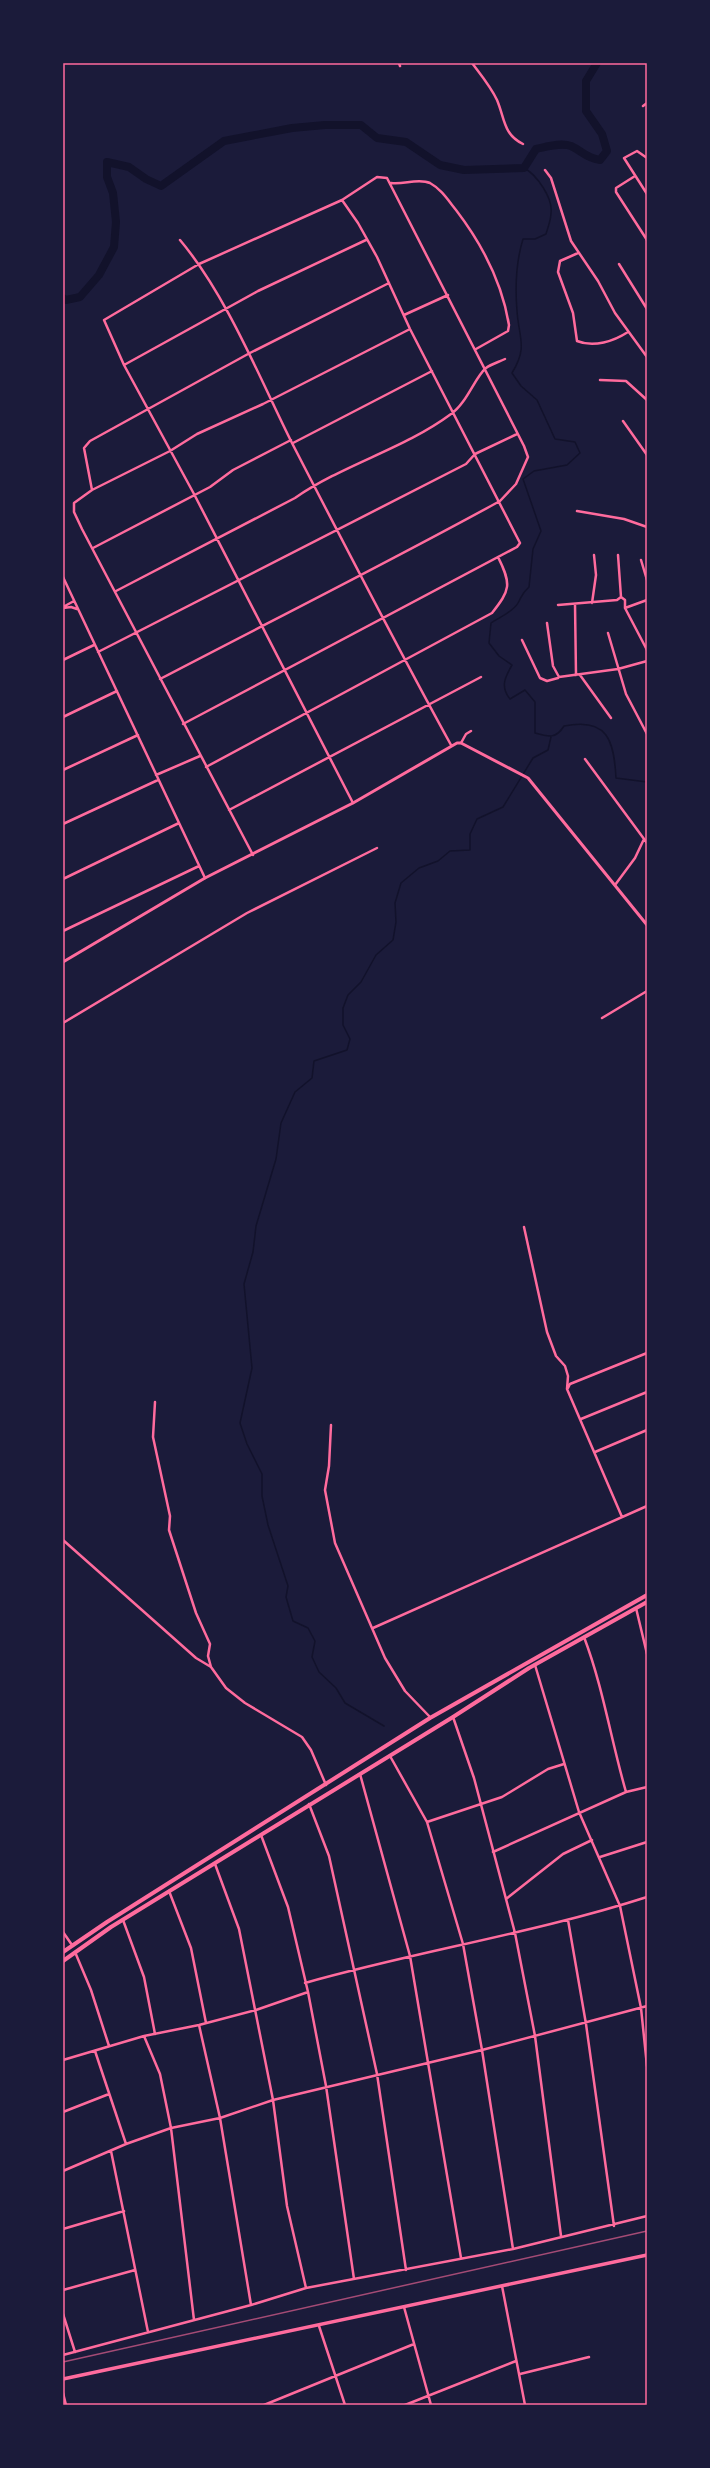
<svg xmlns="http://www.w3.org/2000/svg" width="710" height="2468" viewBox="0 0 710 2468" font-family="'Open Sans',sans-serif">
	<style>
		.lines { fill: none; stroke-linecap: round; stroke-linejoin: round }
		.stream { stroke: #12122b; stroke-width: 1.5 }
		.river { stroke: #12122b; stroke-width: 8 }
		.minor { stroke: #ff6b9d; stroke-width: 2.5 }
		.tertiary { stroke: #ff6b9d; stroke-width: 3 }
		.primary { stroke: #ff6b9d; stroke-width: 3.5 }
		.trunk { stroke: #ff6b9d; stroke-width: 4 }
		.rail { stroke: #a44b75; stroke-width: 1.5 }
		.neatline { fill: none; stroke: #ff6b9d; stroke-width: 1.5 }
	</style>
	<rect width="100%" height="100%" fill="#1b1b3a"/>
	<g class="lines">
		<path class="stream" d="M524 168C537 175 553 198 551 213 551 220 548 227 546 234L535 239H523C516 262 515 287 517 311 519 339 528 347 512 373L521 386 537 400 555 439 575 442 580 453 567 465 534 471 523 479 541 531 533 549 529 587C522 593 522 596 518 603 513 612 500 617 491 623L489 643 499 656 512 665C505 677 500 687 510 699L525 690 535 702V733C549 737 556 739 564 726 608 717 614 741 616 778L647 782
			M384 1726 345 1703 336 1688 319 1672 312 1657 315 1641 308 1628 293 1621 286 1597 288 1586 268 1525 262 1496V1474L247 1444 240 1423 252 1368 244 1284 253 1252 256 1226 276 1159 281 1123 295 1092 312 1078 314 1061 347 1050 350 1039 343 1025V1008L348 995 361 982 376 955 393 940 396 922 395 903 401 883 419 868 438 861 450 851 470 850V834L477 819 503 807 533 758 548 750 551 737"/>
		<path class="river" d="M63 298 66 300 80 297 99 275 114 247 116 222 113 193 107 177V162L129 167 146 179 161 186 224 141 292 128 325 125H361L377 138 406 142 440 165 464 170 524 168 536 149C546 147 561 142 571 146 584 152 584 157 600 160L607 151 602 134 586 111V81L597 63"/>
		<path class="minor" d="M399 63 400 66
			M472 63C481 75 491 87 497 100 505 119 503 134 523 144
			M643 106 647 103
			M647 158 637 151 624 158 647 194
			M545 170 551 178 571 241 598 281 615 313 647 357
			M635 176 616 188V192L647 240
			M391 183C403 185 418 178 430 183 441 189 448 200 456 210 482 244 502 282 509 325L508 331 476 349
			M180 240C227 296 259 377 292 443 344 544 396 645 451 745
			M578 253 560 261 558 272 573 313 577 341C594 348 614 341 628 332
			M619 264 647 309
			M404 315 448 295
			M124 365 258 291 366 240
			M600 380 626 381 647 400
			M623 421 647 455
			M293 443 432 371
			M92 490 84 448 90 441 248 354 389 283
			M577 511 624 519 647 527
			M93 548 210 487 233 470 291 440
			M618 555 621 597
			M641 560 647 580
			M63 577 205 878
			M116 591 295 498C344 464 404 449 451 414 467 403 475 377 486 368 491 364 499 362 505 359
			M592 603 596 575 594 555
			M575 604 576 675
			M558 605 617 600 621 597 625 600V608L647 650
			M63 607 74 601
			M63 608 71 607 77 609
			M625 608 647 600
			M547 623 553 666 559 677 618 669 647 661
			M608 633 626 694 647 734
			M522 640 540 678 547 681 558 678
			M98 652 466 464 475 454 517 434
			M63 660 94 645
			M580 675 611 718
			M160 679C273 620 387 563 500 501L516 484 528 457 524 446 387 178 377 177 342 200 199 264 104 320 124 365 194 494 353 803
			M63 717 117 691
			M183 724 517 547 520 543 410 329 377 257 358 223 342 200
			M461 743 466 734 471 731
			M585 759 647 843
			M206 767 492 613C510 590 512 585 498 557
			M63 770 138 735
			M156 775 200 756
			M229 810 481 677
			M63 824 158 780
			M253 855 82 529 74 512V503L92 490 170 451 197 434 263 404 410 329
			M63 879 179 823
			M615 885 635 858 644 839
			M63 931 199 866
			M602 1018 647 991
			M63 1023 247 913 377 848
			M524 1227 547 1332 556 1356 565 1366 568 1376 567 1389 622 1517
			M568 1388 570 1384 647 1353
			M155 1402 153 1437 170 1516 169 1530 196 1613 210 1644 208 1656 211 1667
			M581 1419 647 1392
			M331 1425 329 1466 325 1490 335 1543 385 1658 405 1691 430 1717
			M595 1452 647 1430
			M63 1540 196 1658 211 1667 226 1688 245 1703 302 1737 311 1750 326 1785
			M636 1608 647 1654
			M373 1628 647 1506
			M584 1637C603 1687 611 1740 626 1792
			M535 1665 579 1812 620 1906 641 2008 647 2066
			M453 1717 474 1778 515 1933 535 2036 561 2236
			M390 1756 427 1822 463 1944 482 2050 513 2249
			M360 1774 410 1956 461 2258
			M309 1804 329 1856 377 2074 406 2270
			M427 1822 502 1797 548 1769 564 1764
			M261 1835 288 1907 308 1992 326 2086 354 2279
			M493 1852 626 1792 647 1787
			M600 1857 647 1842
			M215 1864 239 1929 273 2100 287 2206 306 2288
			M169 1891 191 1948 206 2023
			M506 1899 563 1854 592 1840
			M123 1920 144 1977 155 2034
			M568 1920 586 2024 614 2226
			M63 1932 72 1945
			M75 1952 91 1990 109 2046
			M305 1983C418 1951 535 1933 647 1897
			M199 2025 220 2118 251 2305
			M144 2036 160 2074 171 2128 194 2320
			M95 2051 126 2144
			M63 2060 144 2036 199 2025 256 2010 308 1992
			M63 2112 109 2094
			M111 2151 148 2332
			M63 2171 126 2144 171 2128 220 2118 273 2100 482 2050 647 2006
			M63 2229 124 2211
			M502 2286 525 2405
			M63 2290 135 2270
			M404 2307 431 2405
			M63 2314 75 2352
			M319 2326 345 2405
			M63 2355 251 2305 306 2288 513 2249 647 2216
			M520 2374 589 2357
			M63 2393 66 2405
			M264 2405 414 2344
			M405 2405 516 2361"/>
		<path class="tertiary" d="M63 962 205 878 353 803 457 743H461L528 778 647 925"/>
		<path class="primary" d="M63 2379 647 2255"/>
		<path class="trunk" d="M63 1952 107 1922 430 1718 647 1595
			M63 1961 111 1927 453 1717 529 1668 647 1602"/>
		<path class="rail" d="M63 2362 647 2231"/>
	</g>
	<rect width="710" height="2468" fill="none" stroke="#1b1b3a" stroke-width="128"/>
	<rect x="64" y="64" width="582" height="2340" class="neatline"/>
</svg>
